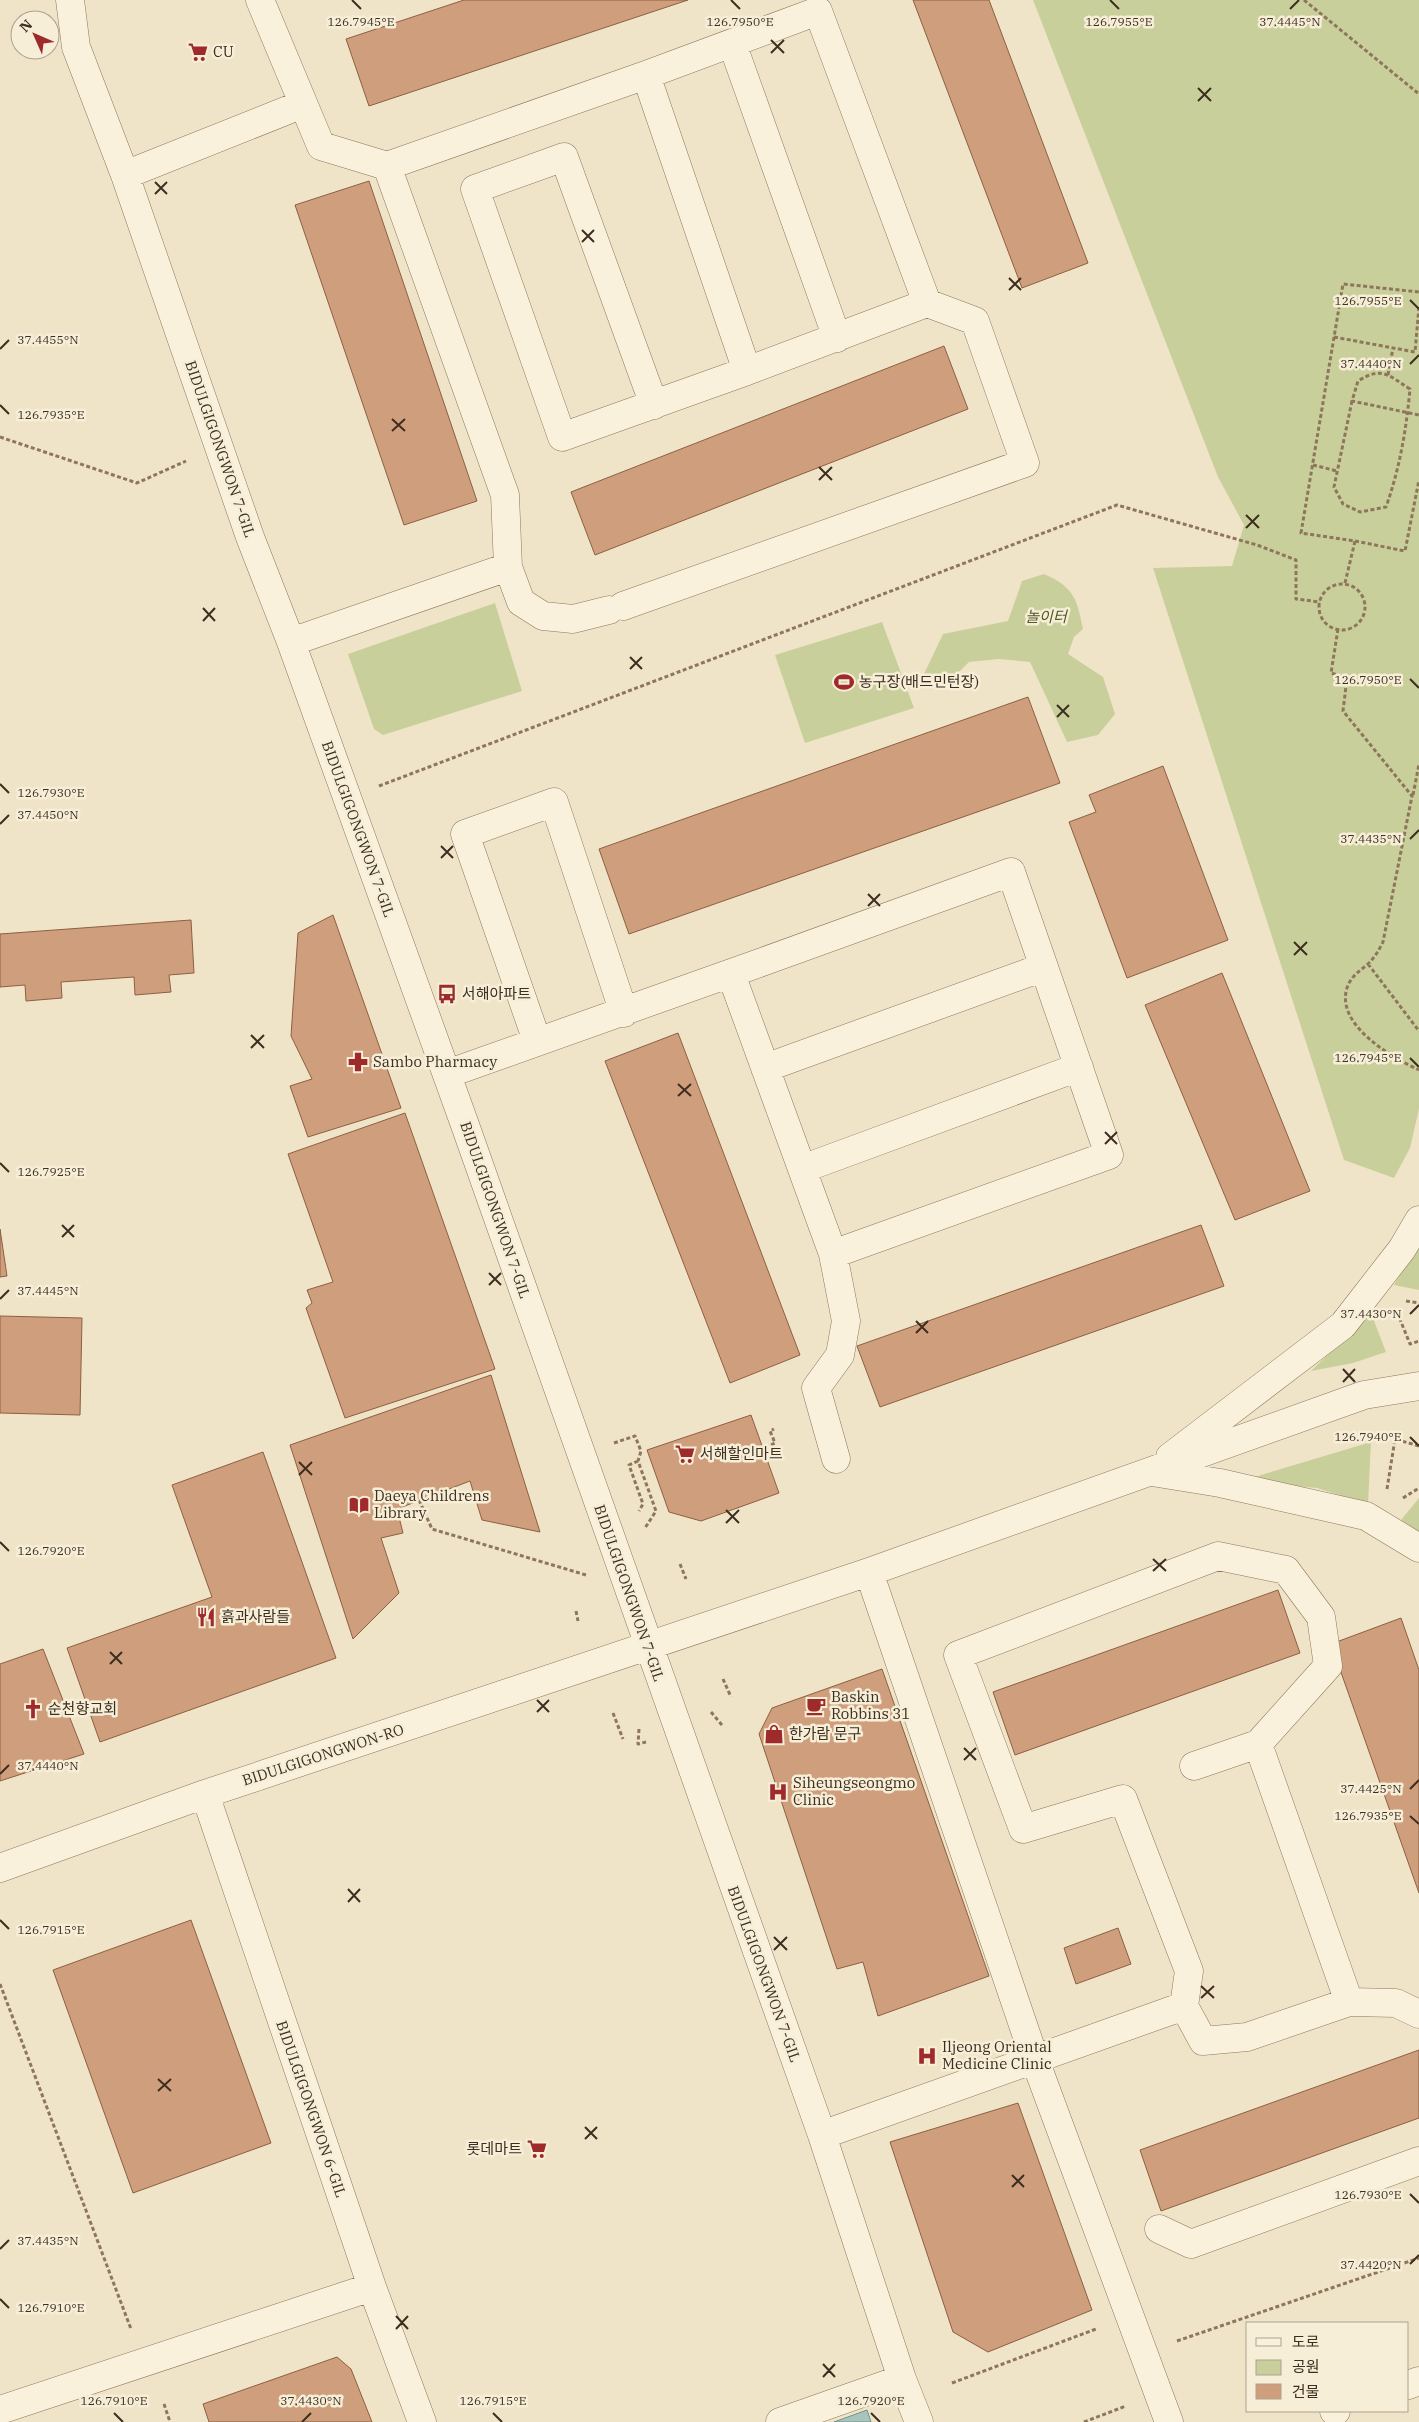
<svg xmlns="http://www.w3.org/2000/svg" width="1419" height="2422" viewBox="0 0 1419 2422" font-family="'IBM Plex Serif','Noto Sans KR',serif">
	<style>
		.green { fill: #c9cf9b }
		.water { fill: #a9c4bc; stroke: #6f938a }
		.building { fill: #cf9f7d; stroke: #8d5f41 }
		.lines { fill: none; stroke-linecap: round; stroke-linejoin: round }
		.minor-casing { stroke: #8d765c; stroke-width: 29 }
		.path { stroke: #8d765c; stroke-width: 3; stroke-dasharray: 4 2.5; stroke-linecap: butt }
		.minor { stroke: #faf1dc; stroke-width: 28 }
		.ticks { fill: none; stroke: #3d2e20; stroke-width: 2 }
		.labels { text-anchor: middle; stroke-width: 5; stroke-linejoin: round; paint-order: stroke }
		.poi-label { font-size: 15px; fill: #3d2e20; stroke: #f7eed8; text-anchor: start }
		.street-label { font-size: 15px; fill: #3d2e20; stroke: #f7eed8 }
		.park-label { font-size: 15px; font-style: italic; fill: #4d5a26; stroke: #f7eed8 }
		.ticks-label { font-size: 12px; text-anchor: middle; fill: #3d2e20; stroke: #f7eed8; stroke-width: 5; stroke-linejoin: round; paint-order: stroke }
	</style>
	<rect width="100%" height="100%" fill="#f0e4c8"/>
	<path class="green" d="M1033 0H1419V1109L1410 1148 1394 1178 1344 1160 1153 568 1232 566 1244 525 1218 477Z
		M1044 574C1074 587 1077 599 1083 629L1074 637 1068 654 1103 677 1115 714 1098 735 1067 742 1030 662 999 659 969 662 942 689 924 674 943 634 1008 621 1022 581Z
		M495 603 522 691 383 735 374 729 348 654Z
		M882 622 914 708 805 743 775 655Z
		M1419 1241V1290L1394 1285Z
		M1371 1313 1386 1352 1353 1363 1311 1371Z
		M1371 1442 1368 1504 1317 1488 1241 1481Z
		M1419 1498V1534L1401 1520Z"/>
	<path class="water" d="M867 2410 871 2422H834Z"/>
	<path class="building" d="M464 0H688L369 106 346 39Z
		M913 0H989L1088 263 1022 288Z
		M369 181 477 501 404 525 295 205Z
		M944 346 968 409 595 555 571 492Z
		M1028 697 1060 783 629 934 599 849Z
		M1163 766 1228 940 1127 978 1069 822 1096 812 1089 795Z
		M333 915 401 1108 308 1137 290 1086 312 1079 291 1036 298 933Z
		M191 920 194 973 169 975 171 992 135 995 134 977 61 982 62 998 26 1001 25 985 0 987V934Z
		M1222 973 1310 1191 1235 1220 1145 1005Z
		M678 1033 800 1355 730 1383 605 1061Z
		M405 1113 495 1369 345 1418 306 1308 312 1303 307 1290 333 1282 288 1154Z
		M1201 1225 1224 1286 880 1407 857 1346Z
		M0 1229 7 1276 0 1277Z
		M0 1316 82 1318 80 1415 0 1413Z
		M491 1375 540 1532 482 1520 470 1481 397 1509 403 1533 381 1538 399 1593 353 1639 290 1445Z
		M751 1415 779 1493 701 1521 669 1512 647 1450Z
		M263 1452 336 1658 100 1742 67 1648 212 1597 172 1485Z
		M1278 1590 1300 1653 1015 1755 993 1692Z
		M1401 1618 1419 1670V1893L1331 1644Z
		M43 1649 84 1754 0 1781V1664Z
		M882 1669 989 1976 878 2016 863 1962 837 1969 759 1734 772 1708Z
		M191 1920 271 2143 133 2193 53 1970Z
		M1118 1928 1131 1964 1076 1984 1064 1948Z
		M1419 2050V2118L1161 2211 1140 2150Z
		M1018 2103 1092 2310 988 2352 953 2332 890 2142Z
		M337 2357 351 2369 372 2422H209L203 2404Z"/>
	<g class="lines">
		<defs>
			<path id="minor" d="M70 0 76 47 125 175 250 537 291 642 465 1125 822 2135 902 2379 919 2422
				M260 0 321 146 387 166 505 495 508 567 291 642
				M732 43 837 338
				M387 166 646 75 818 11 927 303 747 371 646 75
				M125 175 303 104
				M654 405 564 157 475 189 562 437 747 371
				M508 567 521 602 543 616 573 619 609 610
				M623 606 1025 463 975 321 927 303
				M537 1041 465 834 554 802 624 1013
				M765 1068 1044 967
				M447 1074C636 1008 823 940 1011 872L1109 1155 833 1254 731 974
				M802 1169 1079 1067
				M833 1254 846 1321 840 1355 816 1388 836 1459
				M1170 1457 1343 1325 1402 1249 1419 1220
				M1152 1472 1220 1483 1366 1516 1419 1548
				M869 1572 1035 2060 1169 2422
				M1194 1766 1258 1744
				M205 1794 372 2287 422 2422
				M0 1868 205 1794 869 1572 1364 1395 1419 1386
				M1349 2002 1396 2003 1419 2014
				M822 2135 1184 2006 1189 1971 1123 1799 1023 1829 958 1655 1218 1556 1286 1570 1321 1617 1328 1666 1258 1744 1349 2002 1247 2037 1203 2041 1184 2006
				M1159 2229 1191 2244 1419 2161
				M1408 2385 1419 2381
				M0 2410 372 2287
				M1334 2411H1336
				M780 2422 902 2379"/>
		</defs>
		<use href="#minor" class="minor-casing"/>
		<path class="path" d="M1304 0 1419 94
			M1334 337 1415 352 1419 307
			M1388 375 1393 348
			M1352 401 1334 487 1343 504 1360 512 1386 507C1400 467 1406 431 1410 389 1388 375 1382 366 1358 381L1352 401 1419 415
			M0 437 137 483 186 461
			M1313 465 1337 471
			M1355 541 1405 551 1419 480
			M1345 583 1355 541 1301 533 1343 284 1419 292
			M1319 607a23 23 0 1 1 46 0a23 23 0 1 1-46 0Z
			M1338 629 1331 673 1347 678 1343 711 1412 796 1383 942C1379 950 1375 957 1368 964 1361 970 1354 974 1349 983 1330 1022 1391 1057 1419 1070
			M379 786 1117 505 1257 545 1296 560V599L1320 602
			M1413 795 1419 764
			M1368 964 1419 1031
			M1406 1301 1419 1303
			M1397 1312 1410 1344 1419 1341
			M614 1443 635 1436 641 1451 638 1461 656 1511 645 1528
			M771 1445 775 1443 770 1431 774 1429
			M638 1461 629 1465 643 1504 639 1511
			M1387 1489 1395 1439 1419 1446
			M1403 1498 1419 1488
			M419 1500 432 1529 586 1575
			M680 1564 686 1579
			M576 1611 578 1621
			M723 1679 731 1697
			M711 1712 722 1725
			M613 1713 623 1739
			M639 1729 638 1744 646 1742
			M0 1984 131 2329
			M1177 2341 1419 2258
			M952 2383 1096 2329
			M164 2404 170 2422
			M1084 2422 1126 2406"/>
		<use href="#minor" class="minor"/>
	</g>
	<path class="ticks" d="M352 0 361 9M731 0 740 9M1110 0 1119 9M1290 9 1299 0M771 40 784 53M771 53 784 40M1198 88 1211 101M1198 101 1211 88M155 182 167 194M155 194 167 182M582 230 594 242M582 242 594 230M1009 278 1021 290M1009 290 1021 278M1410 300 1419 309M0 349 9 340M1410 364 1419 355M0 405 9 414M392 419 405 431M392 431 405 419M819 467 832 480M819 480 832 467M1246 515 1259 528M1246 528 1259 515M203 608 215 621M203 621 215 608M630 657 642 669M630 669 642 657M1410 679 1419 688M1057 705 1069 717M1057 717 1069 705M0 784 9 793M0 824 9 815M1410 839 1419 830M441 846 453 858M441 858 453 846M868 894 880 906M868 906 880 894M1294 942 1307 955M1294 955 1307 942M251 1035 264 1048M251 1048 264 1035M1410 1058 1419 1067M678 1084 691 1096M678 1096 691 1084M1105 1132 1117 1144M1105 1144 1117 1132M0 1163 9 1172M62 1225 74 1237M62 1237 74 1225M489 1273 501 1285M489 1285 501 1273M0 1299 9 1290M1410 1314 1419 1305M916 1321 928 1333M916 1333 928 1321M1343 1369 1355 1382M1343 1382 1355 1369M1410 1437 1419 1446M299 1462 312 1475M299 1475 312 1462M726 1510 739 1523M726 1523 739 1510M0 1542 9 1551M1153 1559 1166 1571M1153 1571 1166 1559M110 1652 122 1664M110 1664 122 1652M537 1700 549 1712M537 1712 549 1700M964 1748 976 1760M964 1760 976 1748M0 1774 9 1765M1410 1789 1419 1780M1410 1816 1419 1824M348 1889 360 1902M348 1902 360 1889M0 1920 9 1929M774 1937 787 1950M774 1950 787 1937M1201 1986 1214 1998M1201 1998 1214 1986M158 2079 171 2091M158 2091 171 2079M585 2127 597 2139M585 2139 597 2127M1012 2175 1024 2187M1012 2187 1024 2175M1410 2194 1419 2203M0 2249 9 2240M1410 2264 1419 2255M0 2299 9 2308M396 2316 408 2329M396 2329 408 2316M823 2364 835 2377M823 2377 835 2364M114 2413 123 2422M493 2413 502 2422M871 2413 880 2422M302 2422 311 2413"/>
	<defs>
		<symbol id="supermarket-bare" viewBox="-9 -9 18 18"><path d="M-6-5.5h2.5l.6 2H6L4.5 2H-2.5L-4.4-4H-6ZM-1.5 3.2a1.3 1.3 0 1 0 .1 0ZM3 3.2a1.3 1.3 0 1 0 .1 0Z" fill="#9e2a2b" stroke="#f7eed8" stroke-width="2.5" paint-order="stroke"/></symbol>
		<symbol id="stadium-bare" viewBox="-9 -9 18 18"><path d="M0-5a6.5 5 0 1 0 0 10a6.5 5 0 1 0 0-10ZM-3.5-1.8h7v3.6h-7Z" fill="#9e2a2b" stroke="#f7eed8" stroke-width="2.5" paint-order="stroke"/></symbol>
		<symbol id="bus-bare" viewBox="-9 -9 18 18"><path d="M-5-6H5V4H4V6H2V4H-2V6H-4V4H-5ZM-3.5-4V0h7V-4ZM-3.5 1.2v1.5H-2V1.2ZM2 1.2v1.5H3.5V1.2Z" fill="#9e2a2b" stroke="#f7eed8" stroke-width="2.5" paint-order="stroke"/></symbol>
		<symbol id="pharmacy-bare" viewBox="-9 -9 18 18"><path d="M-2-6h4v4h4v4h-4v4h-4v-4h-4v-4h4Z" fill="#9e2a2b" stroke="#f7eed8" stroke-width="2.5" paint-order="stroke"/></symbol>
		<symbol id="library-bare" viewBox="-9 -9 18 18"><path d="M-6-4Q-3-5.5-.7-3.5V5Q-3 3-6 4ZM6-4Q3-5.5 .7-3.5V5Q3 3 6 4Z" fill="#9e2a2b" stroke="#f7eed8" stroke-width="2.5" paint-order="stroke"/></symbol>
		<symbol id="restaurant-bare" viewBox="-9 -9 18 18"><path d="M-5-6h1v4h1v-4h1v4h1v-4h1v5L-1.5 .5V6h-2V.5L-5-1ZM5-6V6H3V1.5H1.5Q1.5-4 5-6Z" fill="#9e2a2b" stroke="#f7eed8" stroke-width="2.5" paint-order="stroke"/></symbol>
		<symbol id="cafe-bare" viewBox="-9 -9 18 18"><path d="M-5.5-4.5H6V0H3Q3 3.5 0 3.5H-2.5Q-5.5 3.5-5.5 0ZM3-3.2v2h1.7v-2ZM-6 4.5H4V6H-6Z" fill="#9e2a2b" stroke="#f7eed8" stroke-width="2.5" paint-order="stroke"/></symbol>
		<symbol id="church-bare" viewBox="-9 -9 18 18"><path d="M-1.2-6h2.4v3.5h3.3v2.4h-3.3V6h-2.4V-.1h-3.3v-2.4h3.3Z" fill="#9e2a2b" stroke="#f7eed8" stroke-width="2.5" paint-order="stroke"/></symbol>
		<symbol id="shop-bare" viewBox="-9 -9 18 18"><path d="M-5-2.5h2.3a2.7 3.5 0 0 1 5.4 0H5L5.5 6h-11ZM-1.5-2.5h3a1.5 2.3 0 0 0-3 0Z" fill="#9e2a2b" stroke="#f7eed8" stroke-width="2.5" paint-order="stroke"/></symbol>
		<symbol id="hospital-bare" viewBox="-9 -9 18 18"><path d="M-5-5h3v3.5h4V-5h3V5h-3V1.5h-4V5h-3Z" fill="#9e2a2b" stroke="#f7eed8" stroke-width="2.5" paint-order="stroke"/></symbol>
	</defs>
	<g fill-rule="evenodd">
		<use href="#supermarket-bare" x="184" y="38" width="28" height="28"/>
		<use href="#stadium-bare" x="830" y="668" width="28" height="28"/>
		<use href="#bus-bare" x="433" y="980" width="28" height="28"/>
		<use href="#pharmacy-bare" x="344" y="1048" width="28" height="28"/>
		<use href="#supermarket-bare" x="671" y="1440" width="28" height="28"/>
		<use href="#library-bare" x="345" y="1491" width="28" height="28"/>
		<use href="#restaurant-bare" x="192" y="1603" width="28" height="28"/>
		<use href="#cafe-bare" x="802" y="1692" width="28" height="28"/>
		<use href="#church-bare" x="19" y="1695" width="28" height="28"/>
		<use href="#shop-bare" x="760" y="1720" width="28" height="28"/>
		<use href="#hospital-bare" x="764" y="1778" width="28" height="28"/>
		<use href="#hospital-bare" x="913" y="2042" width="28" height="28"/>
		<use href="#supermarket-bare" x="523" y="2135" width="28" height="28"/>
	</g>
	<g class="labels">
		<g class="poi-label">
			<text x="213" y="57">CU</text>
			<text x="859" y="687">농구장(배드민턴장)</text>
			<text x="462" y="999">서해아파트</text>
			<text x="373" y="1067">Sambo Pharmacy</text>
			<text x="700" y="1459">서해할인마트</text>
			<text x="374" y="1501">Daeya Childrens<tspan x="374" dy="17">Library</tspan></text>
			<text x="221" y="1622">흙과사람들</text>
			<text x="831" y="1702">Baskin<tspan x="831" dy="17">Robbins 31</tspan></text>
			<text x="48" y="1714">순천향교회</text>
			<text x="789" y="1739">한가람 문구</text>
			<text x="793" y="1788">Siheungseongmo<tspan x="793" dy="17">Clinic</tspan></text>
			<text x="942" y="2052">Iljeong Oriental<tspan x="942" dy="17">Medicine Clinic</tspan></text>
			<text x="522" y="2154" text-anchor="end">롯데마트</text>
		</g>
		<g class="street-label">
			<text transform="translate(220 449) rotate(71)" y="5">BIDULGIGONGWON 7-GIL</text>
			<text transform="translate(358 829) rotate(70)" y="5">BIDULGIGONGWON 7-GIL</text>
			<text transform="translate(495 1210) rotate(71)" y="5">BIDULGIGONGWON 7-GIL</text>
			<text transform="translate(629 1593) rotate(71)" y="5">BIDULGIGONGWON 7-GIL</text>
			<text transform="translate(323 1755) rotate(-18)" y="5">BIDULGIGONGWON-RO</text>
			<text transform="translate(764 1974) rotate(70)" y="5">BIDULGIGONGWON 7-GIL</text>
			<text transform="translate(311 2109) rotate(71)" y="5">BIDULGIGONGWON 6-GIL</text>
		</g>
		<g class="park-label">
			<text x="1046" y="622">놀이터</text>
		</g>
	</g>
	<g class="ticks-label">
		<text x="361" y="26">126.7945°E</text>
		<text x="1119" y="26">126.7955°E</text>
		<text x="740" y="26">126.7950°E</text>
		<text x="1290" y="26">37.4445°N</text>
		<text x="1368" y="305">126.7955°E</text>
		<text x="48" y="344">37.4455°N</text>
		<text x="1371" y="368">37.4440°N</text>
		<text x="51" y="419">126.7935°E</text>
		<text x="1368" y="684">126.7950°E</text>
		<text x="51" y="797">126.7930°E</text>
		<text x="48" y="819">37.4450°N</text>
		<text x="1371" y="843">37.4435°N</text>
		<text x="1368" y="1062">126.7945°E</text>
		<text x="51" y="1176">126.7925°E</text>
		<text x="48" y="1295">37.4445°N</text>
		<text x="1371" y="1318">37.4430°N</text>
		<text x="1368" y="1441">126.7940°E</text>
		<text x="51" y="1555">126.7920°E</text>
		<text x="48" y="1770">37.4440°N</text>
		<text x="1371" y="1793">37.4425°N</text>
		<text x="1368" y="1820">126.7935°E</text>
		<text x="51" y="1934">126.7915°E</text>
		<text x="1368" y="2199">126.7930°E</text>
		<text x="48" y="2245">37.4435°N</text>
		<text x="1371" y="2269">37.4420°N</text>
		<text x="51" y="2312">126.7910°E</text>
		<text x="114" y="2405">126.7910°E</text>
		<text x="311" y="2405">37.4430°N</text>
		<text x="493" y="2405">126.7915°E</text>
		<text x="871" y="2405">126.7920°E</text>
	</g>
	<rect x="1246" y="2322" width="162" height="90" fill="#f7eed8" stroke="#ada18e"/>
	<rect x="1256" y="2338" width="25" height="8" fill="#faf1dc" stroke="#ada18e"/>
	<text x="1292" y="2347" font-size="15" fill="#3d2e20">도로</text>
	<rect x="1256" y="2360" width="25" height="15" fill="#c9cf9b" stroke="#ada18e"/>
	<text x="1292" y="2372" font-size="15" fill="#3d2e20">공원</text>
	<rect x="1256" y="2384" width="25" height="15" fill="#cf9f7d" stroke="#ada18e"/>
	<text x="1292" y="2397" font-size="15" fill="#3d2e20">건물</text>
	<g transform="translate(35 35) rotate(315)"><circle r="24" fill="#f7eed8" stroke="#ada18e"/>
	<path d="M0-4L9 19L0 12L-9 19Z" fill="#9e2a2b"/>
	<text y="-8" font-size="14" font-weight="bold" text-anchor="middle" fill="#3d2e20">N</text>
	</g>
</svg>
